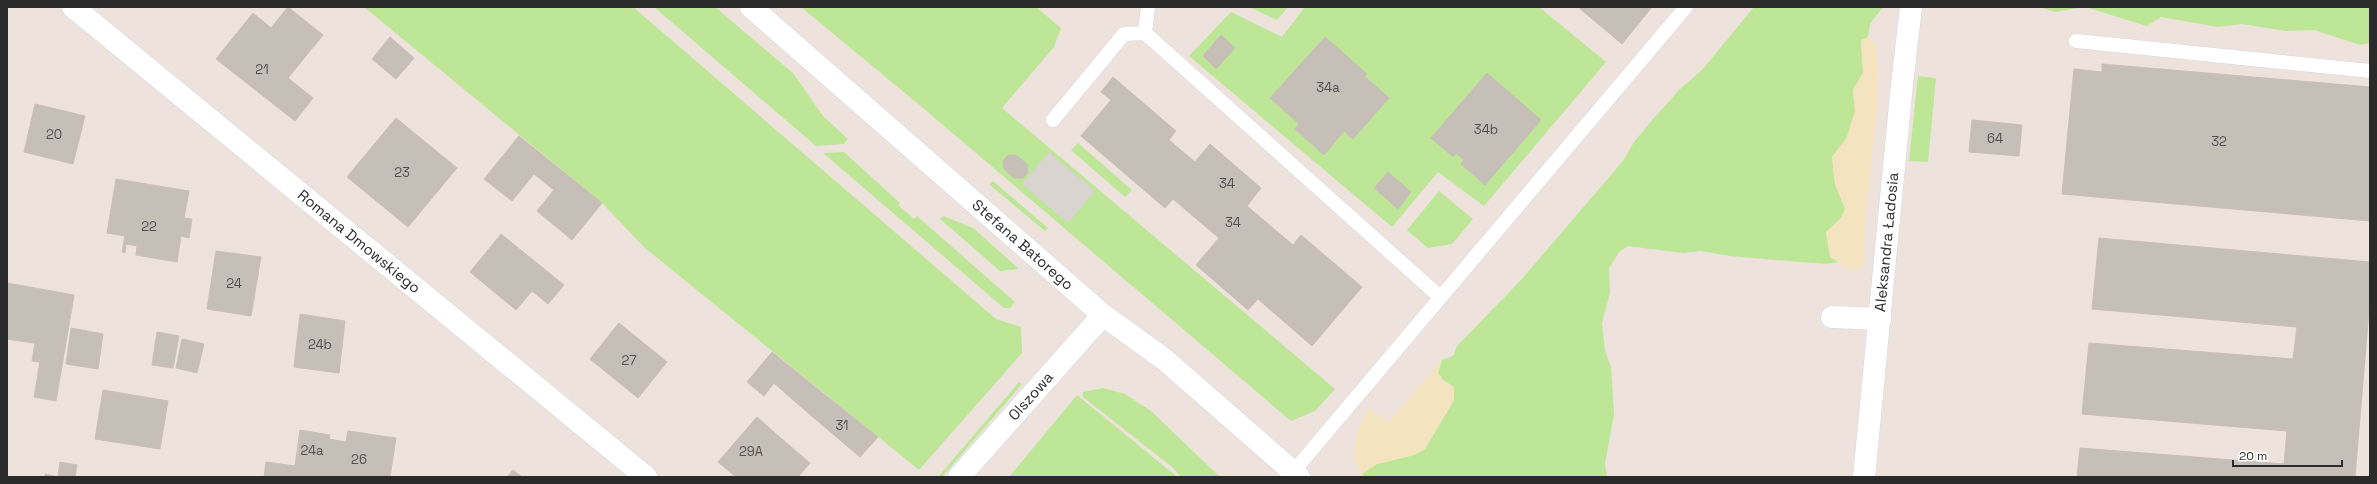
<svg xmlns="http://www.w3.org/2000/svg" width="2377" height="484" viewBox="0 0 2377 484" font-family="'Space Grotesk',sans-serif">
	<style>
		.green { fill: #bee697 }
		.sand { fill: #f3e3be }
		.plaza { fill: #d9d4cf }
		.building { fill: #c6bfb8; stroke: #c9bfb6 }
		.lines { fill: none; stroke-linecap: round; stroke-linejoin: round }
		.lane-casing { stroke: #d1d8e4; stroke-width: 15 }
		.street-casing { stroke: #d1d8e4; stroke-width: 23 }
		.secondary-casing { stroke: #d1d8e4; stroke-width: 23 }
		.lane { stroke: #fff; stroke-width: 14 }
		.street { stroke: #fff; stroke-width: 22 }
		.secondary { stroke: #fff; stroke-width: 22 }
		.labels { text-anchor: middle; stroke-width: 4; stroke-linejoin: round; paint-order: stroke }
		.number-label { font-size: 13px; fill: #52504e }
		.street-label { font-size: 15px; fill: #2b2b2b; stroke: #fff }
	</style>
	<rect width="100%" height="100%" fill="#ede3dc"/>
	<path class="green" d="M364 7H633L996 319 1021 327 1022 353 919 470 645 248 602 203Z
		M654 7H715L793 73 823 116 848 139 844 144 816 146Z
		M801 7H1036L1061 28 1054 47 1002 108 1335 389 1315 411 1291 421 923 108Z
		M1249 7H1288L1277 20Z
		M1305 7H1539L1606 62 1484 206 1438 172 1392 227 1189 56 1231 12 1282 37Z
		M1754 7H1883L1870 24 1868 37 1861 41 1863 73 1853 90 1855 111 1847 137 1832 157 1835 184 1845 209 1841 218 1826 232 1830 257 1839 262 1826 264 1730 256 1701 251 1683 253 1628 246 1619 252 1609 268 1610 293 1602 323 1605 351 1611 367 1614 415 1605 463 1607 477H1365L1362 474 1377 464 1414 455 1425 449 1454 400V387L1443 380 1438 373 1442 360 1453 356 1457 346 1521 280 1623 161 1634 142 1654 118 1679 90 1702 70Z
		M2039 7H2083L2056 12Z
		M2085 7H2370V43L2360 45 2314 30 2286 31 2242 24 2218 27 2161 17 2147 26Z
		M1918 76 1936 78 1928 162 1909 161Z
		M1078 143 1132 190 1125 197 1071 150Z
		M844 152 900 203 898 205 914 219 917 216 1015 302 1010 308H1004L823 153Z
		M993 181 1048 228 1045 231 990 185Z
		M1439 191 1473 219 1452 244 1428 248 1407 230Z
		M943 216 973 228 1019 269 1000 271 940 219Z
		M1019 382 1022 384 942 477H938Z
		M1103 388 1125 394 1151 411 1220 477H1181L1172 467 1083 397V392Z
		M1077 395 1176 476 1177 477H1009Z"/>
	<path class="sand" d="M1868 37 1876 45 1878 76 1877 110 1865 219 1864 262 1861 269 1849 270 1830 257 1826 232 1841 218 1845 209 1835 184 1832 157 1847 137 1855 111 1853 90 1863 73 1861 40Z
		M1442 360 1438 373 1443 380 1454 387V400L1425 449 1414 455 1377 464 1362 474C1347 454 1357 427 1370 409L1388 423Z"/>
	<path class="plaza" d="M1049 152 1095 191 1068 223 1022 184Z"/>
	<path class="building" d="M288 7 323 35 288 78 313 98 295 121 216 59 253 13 271 28Z
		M1578 7H1652L1622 44Z
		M1221 35 1235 48 1216 69 1203 56Z
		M390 37 414 58 396 79 372 59Z
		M1325 37 1367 74 1364 76 1389 98 1353 139 1344 131 1324 155 1295 129 1299 124 1270 98Z
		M2102 64 2370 87V221L2062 194 2074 69 2102 72Z
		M1487 73 1541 120 1485 185 1461 164 1464 160 1456 153 1453 157 1431 138Z
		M1113 77 1176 131 1169 140 1195 162 1210 144 1261 188 1247 206 1293 245 1301 235 1362 287 1312 346 1258 299 1248 310 1196 265 1219 238 1173 199 1165 208 1081 136 1111 100 1101 92Z
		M35 104 85 116 73 164 24 152Z
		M396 118 457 168 408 227 347 177Z
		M1972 120 2022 125 2019 156 1969 152Z
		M519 136 602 203 572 240 537 211 554 190 534 174 512 201 484 179Z
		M1008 155H1016L1027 164 1028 173 1023 178H1014L1004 169 1003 161Z
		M1388 172 1411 192 1398 209 1374 188Z
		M116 179 189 191 184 218 192 219 189 238 181 236 177 262 136 255 137 246 126 244 125 253 122 252 125 236 107 233Z
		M501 234 564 285 548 304 532 291 516 310 470 272Z
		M2099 238 2370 262V298L2355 477H2077L2080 448 2284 464 2287 431 2082 414 2089 343 2293 359 2297 327 2092 309Z
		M216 251 261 257 251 316 207 309Z
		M7 283 74 295 70 319 7 308Z
		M7 308 70 319 65 348 7 339Z
		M300 314 345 321 339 373 294 367Z
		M619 323 667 362 638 398 590 359Z
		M71 328 103 334 98 369 66 364Z
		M157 332 179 336 173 368 152 365Z
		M182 339 204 344 197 373 176 368Z
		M35 343 65 348 56 401 34 397 40 362 32 361Z
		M772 352 824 394 807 412 774 383 764 396 747 382Z
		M103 390 168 401 160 449 95 439Z
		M824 394 878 437 860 457 807 412Z
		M757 417 783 440 751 477H736L718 462Z
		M300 430 330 435 323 477H264L266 462 295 466Z
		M348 431 396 438 390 477H323L329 439 346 442Z
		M783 440 810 463 798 477H751Z
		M60 462 77 465 75 477H45V474L58 477Z
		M513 470 522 477H507Z"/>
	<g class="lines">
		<defs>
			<path id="lane" d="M1148 7 1145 33 1440 297
				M2076 41 2370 71
				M1053 120 1124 34 1145 33
				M1293 472 1686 7"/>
			<g id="street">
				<path id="s1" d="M73 7 646 477"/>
				<path d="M1832 317 1880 319"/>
				<path id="s2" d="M959 477 1103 315"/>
				<path id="s3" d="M1864 477 1902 84 1911 7"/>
			</g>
			<g id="secondary">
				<path id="s4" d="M751 7 1103 315 1164 359 1299 477"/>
			</g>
		</defs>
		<use href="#lane" class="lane-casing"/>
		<use href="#street" class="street-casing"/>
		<use href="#secondary" class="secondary-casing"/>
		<use href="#lane" class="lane"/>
		<use href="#street" class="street"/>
		<use href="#secondary" class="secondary"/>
	</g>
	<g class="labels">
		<g class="number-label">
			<text x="262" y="74">21</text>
			<text x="1328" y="92">34a</text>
			<text x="1486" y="134">34b</text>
			<text x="54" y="139">20</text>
			<text x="1995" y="143">64</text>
			<text x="2219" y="146">32</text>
			<text x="402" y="177">23</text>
			<text x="1227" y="188">34</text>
			<text x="1233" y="227">34</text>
			<text x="149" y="231">22</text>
			<text x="234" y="288">24</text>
			<text x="320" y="349">24b</text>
			<text x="629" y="365">27</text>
			<text x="842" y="430">31</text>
			<text x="312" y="455">24a</text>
			<text x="751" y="456">29A</text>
			<text x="359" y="464">26</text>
		</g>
		<g class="street-label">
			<text dy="5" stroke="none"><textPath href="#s1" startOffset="370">Romana Dmowskiego</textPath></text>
			<text dy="5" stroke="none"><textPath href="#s3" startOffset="236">Aleksandra Ładosia</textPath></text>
			<text dy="5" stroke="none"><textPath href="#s4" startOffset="361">Stefana Batorego</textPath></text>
			<text dy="5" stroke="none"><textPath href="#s2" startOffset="108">Olszowa</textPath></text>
		</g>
	</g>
	<rect width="2377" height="484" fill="none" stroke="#2b2b2b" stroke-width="16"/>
	<path d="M2233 460v6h109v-6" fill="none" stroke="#2b2b2b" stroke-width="2"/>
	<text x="2239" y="460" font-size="12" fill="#2b2b2b" stroke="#ffffff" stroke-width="3" paint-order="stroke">20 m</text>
</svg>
